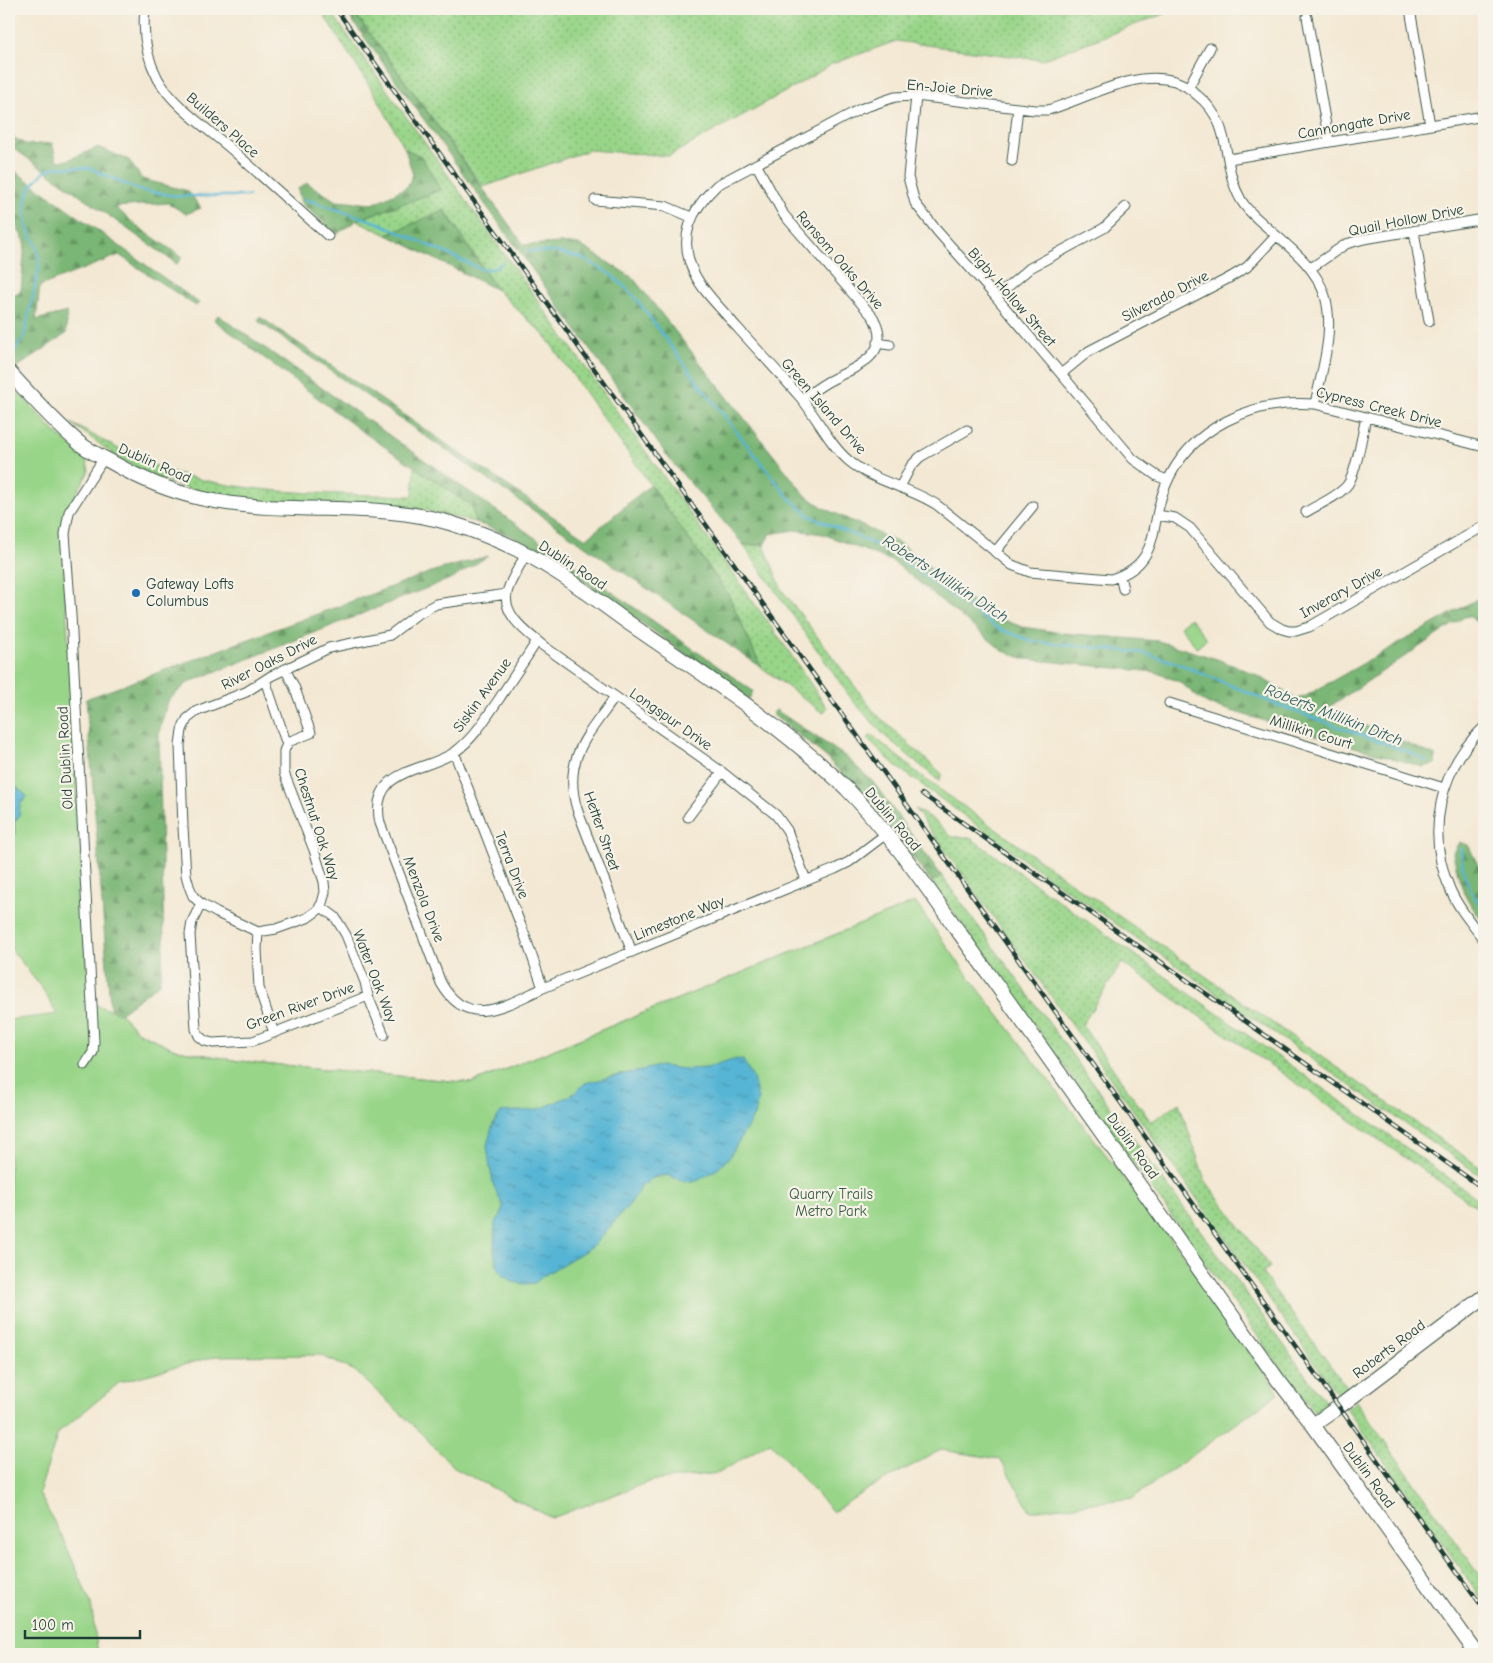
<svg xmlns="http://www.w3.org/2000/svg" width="1493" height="1663" viewBox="0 0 1493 1663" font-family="'Comic Neue',sans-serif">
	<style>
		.grass { fill: url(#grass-dots); stroke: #5c895e }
		.forest { fill: url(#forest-firs); stroke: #4c7a54 }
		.green { fill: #99d589; stroke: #5c895e }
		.water { fill: url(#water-ripples); stroke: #3a7984 }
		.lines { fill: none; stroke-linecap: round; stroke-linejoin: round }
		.stream { stroke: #56b5d4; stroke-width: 2.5 }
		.street-casing { stroke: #3f574c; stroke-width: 11 }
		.primary-casing { stroke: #3f574c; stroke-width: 16 }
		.street { stroke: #fff; stroke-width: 9 }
		.primary { stroke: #fff; stroke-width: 14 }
		.rail-casing { stroke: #1f3d34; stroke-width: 4.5 }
		.rail { stroke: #f7f3e8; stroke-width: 2.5; stroke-dasharray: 8; stroke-linecap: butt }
		.poi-dot { fill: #1f6fb2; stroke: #f7f3e8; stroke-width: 2 }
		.labels { text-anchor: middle; stroke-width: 4.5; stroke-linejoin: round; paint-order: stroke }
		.street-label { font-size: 15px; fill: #1f3d34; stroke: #f7f3e8 }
		.poi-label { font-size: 15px; fill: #1f3d34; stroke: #f7f3e8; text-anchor: start }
		.park-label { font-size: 15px; fill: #375b45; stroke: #f7f3e8 }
		.water-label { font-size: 16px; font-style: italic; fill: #2d5b5c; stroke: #f7f3e8 }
	</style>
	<defs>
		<pattern id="grass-dots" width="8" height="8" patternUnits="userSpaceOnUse" patternTransform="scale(1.25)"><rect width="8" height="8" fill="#99d589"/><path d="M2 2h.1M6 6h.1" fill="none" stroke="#7cae71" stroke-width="1.8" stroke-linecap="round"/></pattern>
		<pattern id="forest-firs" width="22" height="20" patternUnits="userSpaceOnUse" patternTransform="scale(1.25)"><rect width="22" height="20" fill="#7ab675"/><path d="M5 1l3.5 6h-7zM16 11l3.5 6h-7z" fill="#639561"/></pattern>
		<pattern id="water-ripples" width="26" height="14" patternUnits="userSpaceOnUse" patternTransform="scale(1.25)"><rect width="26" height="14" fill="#56b5d4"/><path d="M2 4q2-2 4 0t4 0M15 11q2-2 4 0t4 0" fill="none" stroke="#4794ad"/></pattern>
	</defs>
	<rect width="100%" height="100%" fill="#f7f3e8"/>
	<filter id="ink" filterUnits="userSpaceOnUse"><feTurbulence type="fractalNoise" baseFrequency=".02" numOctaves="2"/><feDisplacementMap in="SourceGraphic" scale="10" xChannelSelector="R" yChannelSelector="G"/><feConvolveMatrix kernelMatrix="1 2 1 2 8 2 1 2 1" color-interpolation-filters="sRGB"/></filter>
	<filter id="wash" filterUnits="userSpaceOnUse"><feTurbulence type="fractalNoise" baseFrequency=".0096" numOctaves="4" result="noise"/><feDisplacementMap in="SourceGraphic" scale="20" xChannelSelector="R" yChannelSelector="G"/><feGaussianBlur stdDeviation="1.12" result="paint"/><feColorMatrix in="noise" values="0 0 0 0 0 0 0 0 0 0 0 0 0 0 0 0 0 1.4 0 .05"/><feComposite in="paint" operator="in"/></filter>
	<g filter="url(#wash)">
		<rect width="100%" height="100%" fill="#f3e8d3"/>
		<path class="grass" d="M320 9H329L787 649 827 708 823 713 761 667 728 594 545 336 497 290 445 210 387 235 357 220 441 190 421 156 405 149 379 101Z
			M352 9H1177L1041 60 896 41 832 64 792 88 669 156 589 150 483 187Z
			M71 423C99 438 127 455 156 466 233 496 331 493 413 496L415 467 473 506 475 522 420 509 256 501 220 496 186 488 155 477 120 459Z
			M743 545H764L782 590 875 713 942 774 939 781 884 735 853 701Z
			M872 735 925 779 1093 898 1484 1170V1178L1051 879 896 766 867 739Z
			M915 809 934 820 952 837H969L1484 1203V1212L1122 963 1082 1025 1151 1122 1179 1103 1205 1180 1270 1267 1262 1273 1350 1392 1340 1398 1085 1043Z
			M941 875 1329 1407 1321 1411 1313 1410 1285 1374 931 881 938 879Z
			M1356 1401 1484 1581V1602L1347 1409Z"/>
		<path class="forest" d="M344 9H352L524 245 561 243 580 245 633 278 805 495 824 508 901 544 990 615 1022 627 1063 633 1158 641 1217 659 1255 674 1296 699 1304 697 1484 595V631L1479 624 1469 616 1464 617 1326 709 1436 756 1435 764 1423 767 1211 705 1200 699 1180 682 1155 672 1025 659 1003 651 894 562 823 534 794 530 770 534 764 545 743 544 671 461Z
			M9 135 27 145 52 143 57 161 68 160 98 147 129 160 142 179 188 191 201 208 186 214 168 203 115 207 138 227 182 257 177 264 9 145Z
			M405 149 421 156 441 190 357 220 337 234 301 203 298 189 307 183 336 201 373 204 407 187 413 175Z
			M9 167 199 303 196 306 119 255 40 286 36 320 67 312 66 334 16 368 9 361V297L21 291 25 241 9 214V206L19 184 9 176Z
			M444 210 497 290 387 235Z
			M218 315 753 691 749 699 545 554 516 538 475 522 472 506 360 430 214 320Z
			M260 317 586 539 650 485 728 594 761 667 258 321Z
			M488 556 455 577 187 683 168 701 159 732 164 944 160 983 120 1013 138 1032 177 1050 240 1061 472 1083 915 902 490 1087 391 1102 113 1043 86 699 434 571Z
			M776 710 846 757 873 782 941 875 938 879 931 881 861 794 824 755 772 714Z
			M1459 842 1468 845 1484 877V922C1463 898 1460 884 1453 853Z"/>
		<path class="green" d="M9 382 55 432 86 458 89 471 66 512 62 532 89 1003 120 1013 138 1032 177 1050 240 1061 472 1083 915 902 967 974 1187 1260 1279 1393 1133 1498 1030 1511 1000 1459 941 1450 866 1490 833 1512 770 1442 719 1473 651 1481 552 1518 456 1469 412 1424 355 1371 320 1355 217 1356 120 1382 58 1433 39 1493 66 1545 91 1604 98 1654H9V1020L57 1014 43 990 9 946Z
			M1190 618 1207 639 1197 648 1180 626Z"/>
		<path class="water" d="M9 781 27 796 20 805 19 816 14 823 15 835 9 840Z
			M736 1059 743 1060 753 1078 758 1099 754 1116 730 1156 719 1168 699 1180 685 1182 667 1175 653 1178 642 1186 629 1205 593 1246 543 1276 535 1283 525 1284 513 1282 504 1276 498 1269 494 1251 495 1223 501 1215 503 1206 494 1187 490 1167 487 1145 493 1124 501 1112 536 1110 552 1104 575 1093 585 1083 659 1066 685 1069 707 1068Z"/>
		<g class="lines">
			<path class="stream" d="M304 199 379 223 481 269H493L502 263
				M527 251 556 252 582 258 612 275 634 296 700 385 789 498 810 516 888 550 999 629 1032 641 1145 653 1177 663 1275 704 1414 754 1426 761
				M9 355 13 353 24 337 39 268 38 250 27 227 25 202 31 186 45 171 56 167 89 168 139 190 177 196H249
				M1461 849C1462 874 1468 890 1484 910"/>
		</g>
	</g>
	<g filter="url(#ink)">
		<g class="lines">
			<defs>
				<path id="street" d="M145 9C142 34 146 56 158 79 175 109 212 131 238 155 268 182 298 209 328 236
					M1410 9 1430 125
					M1307 17 1329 142
					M1188 88 1210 48
					M916 96 908 177 915 203 938 232 996 297 1133 459 1157 476 1167 480
					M1229 159 1484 116
					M1012 161 1018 108
					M756 164 784 215 873 317C894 354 856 367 831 380 821 385 811 393 802 399
					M595 200 665 206 691 217
					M1414 231 1429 321
					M1311 268 1346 244 1364 239 1484 219
					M996 297 1030 268 1104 228 1126 207
					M877 343 890 345
					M1061 374 1089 351 1229 278 1247 267 1276 236
					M1315 404C1322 369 1335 331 1325 296 1315 264 1285 244 1261 222 1254 216 1246 209 1241 200 1220 164 1235 125 1197 95 1191 89 1183 84 1175 81 1134 69 1086 99 1048 110H1035L916 96 895 97 860 109 717 185C691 210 677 238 694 273 703 292 721 308 734 324 756 348 779 373 800 397 817 417 829 444 849 461 874 482 910 487 937 505L1012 565 1030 572 1111 579C1162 564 1149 525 1165 487 1189 427 1254 399 1315 404L1484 447
					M900 487 911 466 920 457 967 430
					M1306 512C1317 505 1340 496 1348 484 1357 470 1362 435 1366 417
					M1157 515 1175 518 1190 528 1270 622 1282 629 1289 631H1296L1309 627 1484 526
					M995 552 1033 506
					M526 554C521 564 509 582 507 593 502 615 528 633 542 645L722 772 776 815 787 830 806 880
					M1120 576 1123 589
					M537 641C525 660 512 679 499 699 486 718 474 738 455 752 436 765 405 768 389 783 378 794 377 809 380 823L441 983C468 1031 506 1005 543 988L835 869 849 862 886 834
					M265 680 285 739 288 742 311 733 294 686 285 669
					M615 697C588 735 562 759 577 809L632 952
					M1169 703 1444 788
					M1484 727C1440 768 1425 833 1450 889 1458 908 1472 924 1484 940
					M288 742 284 751V773L314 850 324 882 325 892 322 903 318 910 307 918 276 929 258 932 217 913 201 904 193 896 189 886 186 875 183 827 180 745 182 730 187 719 197 711 246 692 271 676 329 648 390 635 416 615 436 604 507 594
					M454 752 525 936 543 988
					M688 817 722 772
					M201 904 192 922 190 934 196 1029 199 1036 205 1041 213 1043 253 1041 368 996
					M320 906 335 917 346 935 365 982 368 996 384 1035
					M258 932 257 949 259 988 274 1033
					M85 1065 93 1052 94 1042 71 615 65 534 69 512 104 458"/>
				<path id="primary" d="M9 372C31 396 53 421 78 442 88 451 101 456 113 463 173 498 227 507 295 508 347 510 401 508 450 523 486 534 519 548 550 568 580 586 607 608 636 628 709 678 783 727 847 789 890 833 925 885 961 935L1278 1380 1313 1425 1477 1654
					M1313 1425 1340 1406 1484 1297"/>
			</defs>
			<use href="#street" class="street-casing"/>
			<use href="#primary" class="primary-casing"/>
			<use href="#street" class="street"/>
			<use href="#primary" class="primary"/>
			<defs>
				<path id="rail" d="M336 9 1484 1609
					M922 794 1484 1189"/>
			</defs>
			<use href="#rail" class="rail-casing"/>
			<use href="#rail" class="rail"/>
		</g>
	</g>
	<circle class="poi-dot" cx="136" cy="593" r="5"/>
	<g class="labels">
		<g class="street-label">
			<text transform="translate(950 88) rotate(5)" y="5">En-Joie Drive</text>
			<text transform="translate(1354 124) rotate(-10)" y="5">Cannongate Drive</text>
			<text transform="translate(223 125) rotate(41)" y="5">Builders Place</text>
			<text transform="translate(1406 220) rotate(-11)" y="5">Quail Hollow Drive</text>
			<text transform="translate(840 260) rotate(49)" y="5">Ransom Oaks Drive</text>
			<text transform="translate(1165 296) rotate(-27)" y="5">Silverado Drive</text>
			<text transform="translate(1012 297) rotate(49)" y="5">Bigby Hollow Street</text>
			<text transform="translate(824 406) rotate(49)" y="5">Green Island Drive</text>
			<text transform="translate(1379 407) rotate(14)" y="5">Cypress Creek Drive</text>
			<text transform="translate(155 463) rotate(24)" y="5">Dublin Road</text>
			<text transform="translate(573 565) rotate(33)" y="5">Dublin Road</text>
			<text transform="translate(1341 592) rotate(-29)" y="5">Inverary Drive</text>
			<text transform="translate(269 662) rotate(-27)" y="5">River Oaks Drive</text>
			<text transform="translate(482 695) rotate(-54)" y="5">Siskin Avenue</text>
			<text transform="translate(671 719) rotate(35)" y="5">Longspur Drive</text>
			<text transform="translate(1311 732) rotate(17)" y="5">Millikin Court</text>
			<text transform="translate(65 758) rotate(-93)" y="5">Old Dublin Road</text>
			<text transform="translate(893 819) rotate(50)" y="5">Dublin Road</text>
			<text transform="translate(317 824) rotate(72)" y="5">Chestnut Oak Way</text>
			<text transform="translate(602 831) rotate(71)" y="5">Hetter Street</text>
			<text transform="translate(512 865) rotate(69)" y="5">Terra Drive</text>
			<text transform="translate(424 899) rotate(69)" y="5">Menzola Drive</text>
			<text transform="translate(679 918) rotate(-22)" y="5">Limestone Way</text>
			<text transform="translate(375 976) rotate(69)" y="5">Water Oak Way</text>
			<text transform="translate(300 1006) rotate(-20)" y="5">Green River Drive</text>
			<text transform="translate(1133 1146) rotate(54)" y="5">Dublin Road</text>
			<text transform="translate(1389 1349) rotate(-37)" y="5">Roberts Road</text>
			<text transform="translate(1369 1475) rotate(54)" y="5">Dublin Road</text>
		</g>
		<g class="poi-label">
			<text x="146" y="589">Gateway Lofts<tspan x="146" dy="17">Columbus</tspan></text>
		</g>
		<g class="park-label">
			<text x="831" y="1199">Quarry Trails<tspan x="831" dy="17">Metro Park</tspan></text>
		</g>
		<g class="water-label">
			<text transform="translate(946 578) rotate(33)" y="6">Roberts Millikin Ditch</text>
			<text transform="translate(1334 714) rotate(21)" y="6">Roberts Millikin Ditch</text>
		</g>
	</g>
	<rect width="1493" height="1663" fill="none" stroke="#f7f3e8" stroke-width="30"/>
	<path d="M25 1630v8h115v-8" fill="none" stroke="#1f3d34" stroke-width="2.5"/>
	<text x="32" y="1630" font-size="15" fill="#1f3d34" stroke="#f7f3e8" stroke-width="4" paint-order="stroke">100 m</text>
</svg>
